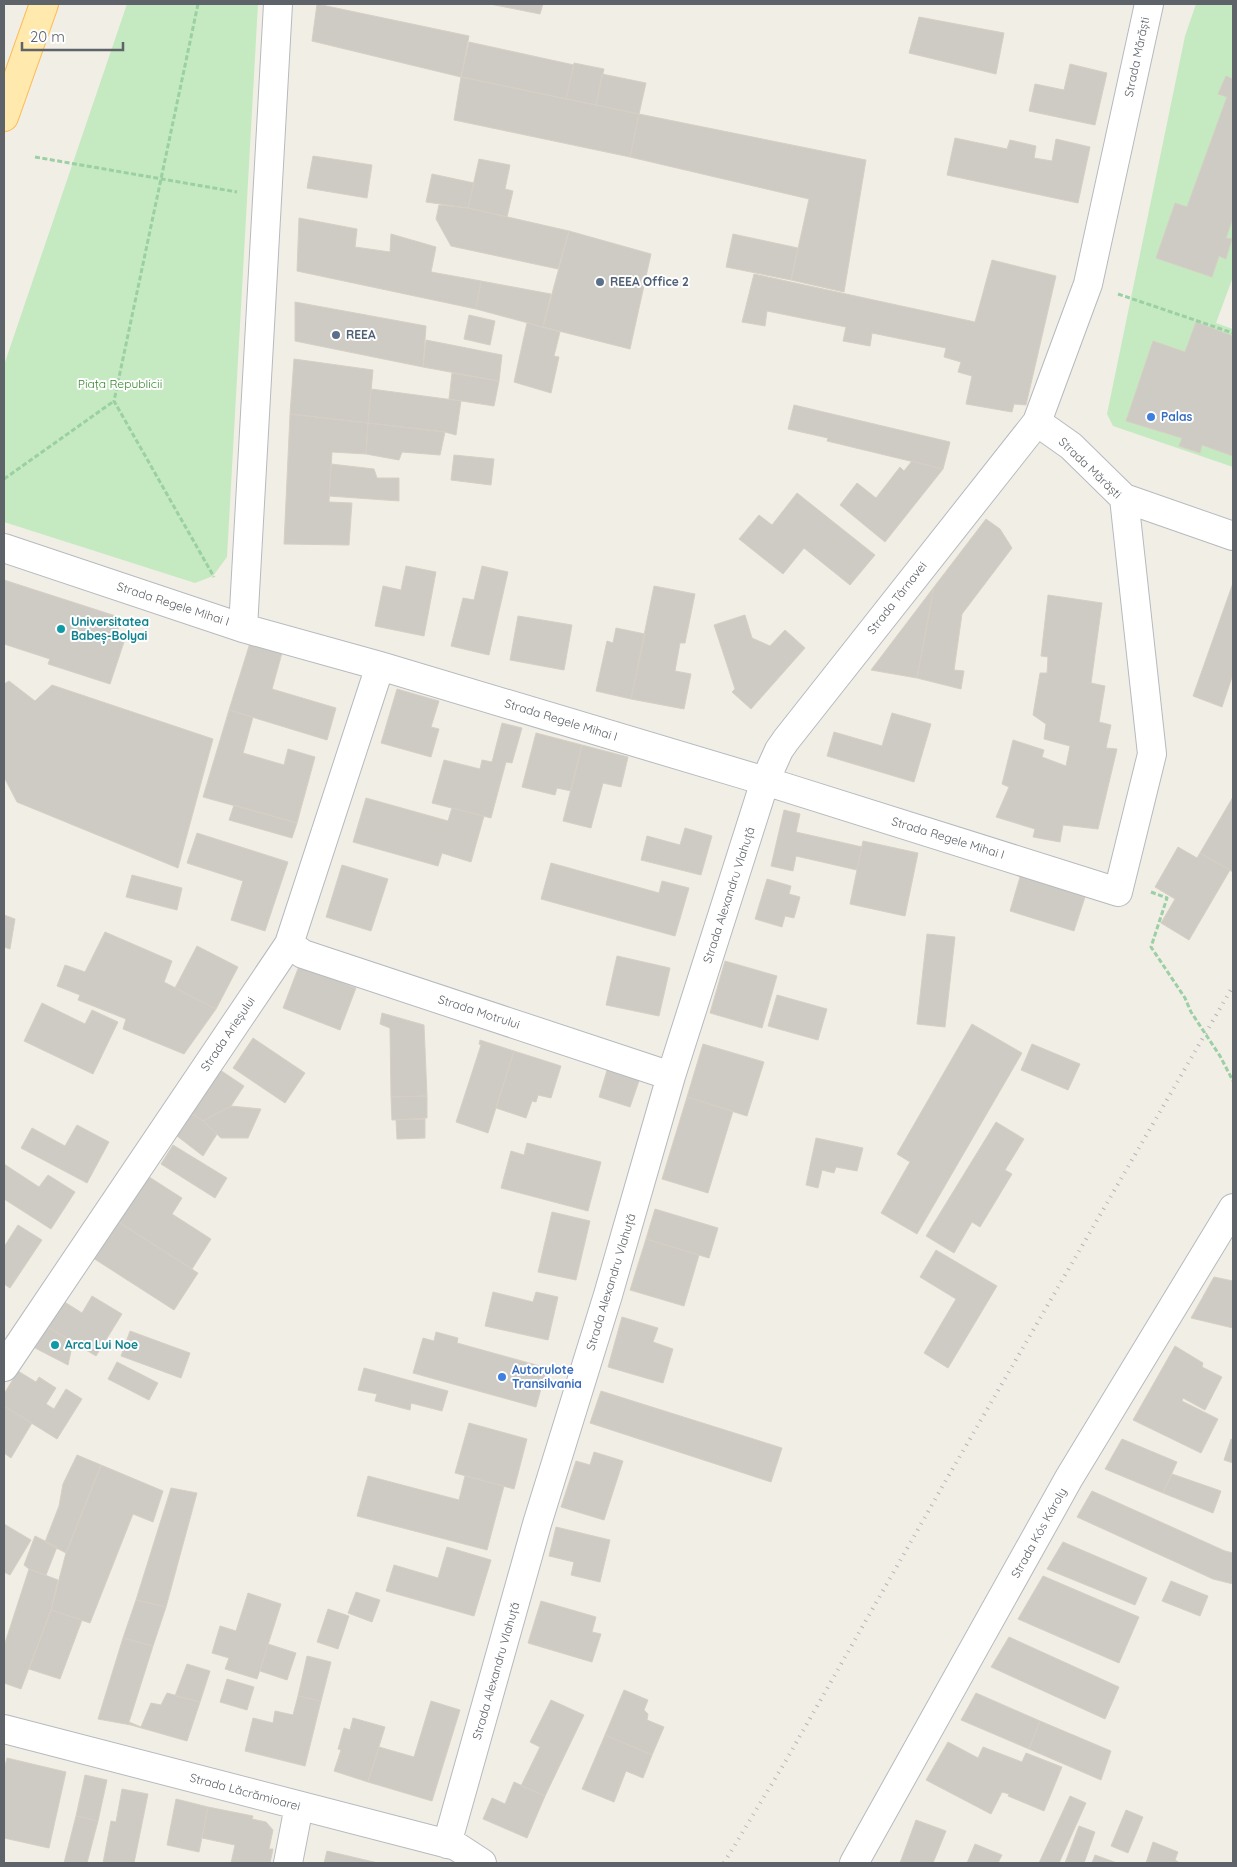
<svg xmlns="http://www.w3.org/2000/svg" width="1237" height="1867" viewBox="0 0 1237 1867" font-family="Quicksand,sans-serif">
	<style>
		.green { fill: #c5eac1 }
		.building { fill: #cecbc5; stroke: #d7cfc4 }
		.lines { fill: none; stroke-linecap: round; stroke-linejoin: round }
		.minor-casing { stroke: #b6babe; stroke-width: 30 }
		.major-casing { stroke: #febb52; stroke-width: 30 }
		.path { stroke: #9bcfa4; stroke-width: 3; stroke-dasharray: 5 2.5; stroke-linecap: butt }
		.minor { stroke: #fff; stroke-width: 28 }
		.major { stroke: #ffe9ad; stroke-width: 28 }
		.rail { stroke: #b5b6b7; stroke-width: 4; stroke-dasharray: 1 6; stroke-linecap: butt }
		.service-dot { fill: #5c6f8a; stroke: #fff; stroke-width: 2 }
		.shop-dot { fill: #3f7fe0; stroke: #fff; stroke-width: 2 }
		.culture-dot { fill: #0f9aa8; stroke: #fff; stroke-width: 2 }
		.labels { text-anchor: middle; stroke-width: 4; stroke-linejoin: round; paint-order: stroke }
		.street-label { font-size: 12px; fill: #5d6368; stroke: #fff }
		.service-label { font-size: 12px; font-weight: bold; fill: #4e5e75; stroke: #fff; text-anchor: start }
		.park-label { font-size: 12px; fill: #33872d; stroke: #fff }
		.shop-label { font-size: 12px; font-weight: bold; fill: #366cbe; stroke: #fff; text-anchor: start }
		.culture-label { font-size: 12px; font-weight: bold; fill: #0d838f; stroke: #fff; text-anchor: start }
	</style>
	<rect width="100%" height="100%" fill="#f1eee6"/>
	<path class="green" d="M127 4H258L227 557 213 576 195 583 4 522V365Z
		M1196 4H1233V277L1216 323 1233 329V467L1113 426 1107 414 1185 36Z"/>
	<path class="building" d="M317 4 469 36 461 77 312 41Z
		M490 4H543L540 14Z
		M919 17 1004 33 996 74 909 53Z
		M469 42 574 65 566 99 461 77Z
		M574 63 604 69 596 105 566 99Z
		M1070 64 1107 73 1095 125 1029 111 1035 84 1064 90Z
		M602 74 646 83 639 114 596 105Z
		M1226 76 1233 79V218L1226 238 1232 239 1226 259 1219 256 1212 277 1156 258 1175 203 1187 207 1227 97 1218 94Z
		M461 77 639 114 630 157 454 120Z
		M639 114 866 160 844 292 791 280 809 199 630 157Z
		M955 138 1007 149 1010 140 1036 146 1034 158 1052 161 1056 139 1090 147 1078 203 947 175Z
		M313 156 372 165 367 198 307 188Z
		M479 159 510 165 505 189 513 191 507 217 468 208Z
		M432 174 474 183 468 208 426 202Z
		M439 205 468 208 569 231 558 269 451 246 436 219Z
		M299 218 357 229 355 247 390 252 391 234 436 247 431 272 481 281 476 309 297 271Z
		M569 231 651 254 630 349 543 327Z
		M733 234 798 248 791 280 726 267Z
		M992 260 1056 276 1026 405 1014 404 1012 412 966 404 972 376 958 372 961 362 944 357 946 348 872 333 870 346 843 341 846 327 767 311 765 326 742 322 754 274 975 322Z
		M481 281 551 294 543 327 476 309Z
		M295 302 426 326 423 367 295 341Z
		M469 315 495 321 490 345 464 339Z
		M1196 322 1233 336V456L1202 445 1200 453 1179 446 1182 438 1126 421 1153 341 1185 352Z
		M527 323 560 332 554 356 559 357 551 393 514 382Z
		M426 340 502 355 499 381 423 367Z
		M294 359 373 370 368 423 290 414Z
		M452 373 499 381 494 406 449 399Z
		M371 389 461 401 456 435 445 432 368 423Z
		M794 405 950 442 943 469 827 441 828 438 788 429Z
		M290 414 368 423 366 454 332 452 329 502 352 503 349 545 284 544Z
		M368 423 445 432 440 455 402 452 399 460 366 454Z
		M454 455 494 459 491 485 451 480Z
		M912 461 943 469 885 542 840 505 857 483 876 498 900 467 904 471Z
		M331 464 374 469 377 478H399V501L329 496Z
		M797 493 875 555 850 585 804 548 783 574 739 539 759 515 772 525Z
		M986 519 1000 529 1012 548 962 614 954 670 964 671 961 689 917 678 934 587Z
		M406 566 436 572 424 636 375 626 383 586 401 590Z
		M482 566 508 572 489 655 451 646 463 598 474 600Z
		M4 580 122 618 115 639 124 642 110 684 48 664 50 659 4 644Z
		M1233 583V674L1222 707 1193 696Z
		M654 586 695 594 685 643H680L675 671 691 674 684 709 631 699Z
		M934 587 917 678 871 670Z
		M1048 595 1102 603 1091 683 1105 686 1099 722 1111 725 1106 748 1117 749 1098 829 1063 825 1060 842 1033 837 1035 829 996 817 1009 787 1002 784 1013 740 1044 750 1042 757 1066 766 1070 746 1044 739 1046 724 1033 715 1040 673H1047L1048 657 1041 656Z
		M745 615 752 638 770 646 785 630 805 648 751 709 732 692 735 689 714 625Z
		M518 616 572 625 564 670 510 660Z
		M616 628 645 634 631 699 596 691 607 641 613 643Z
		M250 643 282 653 272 689 336 708 327 740 229 710Z
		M9 681 35 701 52 685 213 739 178 868 17 802 4 777V684Z
		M397 689 439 701 431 727 439 729 431 757 381 743Z
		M229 710 253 717 243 753 284 765 288 749 315 757 297 823 203 797Z
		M892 713 931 724 914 782 827 756 834 732 882 746Z
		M502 723 522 728 512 763 506 762 491 818 432 803 444 760 480 769 482 760 492 762Z
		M536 733 582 745 571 791 557 788 555 795 522 787Z
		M582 745 628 757 621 787 603 783 591 828 563 821Z
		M1233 797V872L1200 853Z
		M366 798 448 821 452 808 484 816 471 862 442 853 438 866 353 842Z
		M234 805 297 823 292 838 229 820Z
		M784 810 800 814 796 832 862 847 857 870 796 856 793 871 771 866Z
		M685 828 712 836 701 875 641 860 647 836 680 845Z
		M197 833 288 862 265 931 231 920 243 881 187 863Z
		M863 841 918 853 905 916 850 904Z
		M1178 847 1197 858 1200 853 1230 870 1189 940 1161 923 1175 899 1155 887Z
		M551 863 659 893 662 881 689 888 675 936 541 899Z
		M342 865 388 879 371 931 326 917Z
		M132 875 182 888 177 910 126 897Z
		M1020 877 1085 897 1074 931 1010 911Z
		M767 879 791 886 789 894 800 897 794 918 785 916 782 927 755 919Z
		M4 915 15 919 10 949 4 947Z
		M105 932 172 961 164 982 216 1009 184 1054 123 1029 126 1019 78 1000 80 995 57 986 65 965 85 972Z
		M927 934 955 937 945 1027 917 1024Z
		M197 946 238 967 216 1009 175 988Z
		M617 956 670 968 659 1016 606 1005Z
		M725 961 777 976 762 1028 710 1013Z
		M299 966 356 988 340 1030 283 1008Z
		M777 995 827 1009 818 1040 768 1026Z
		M42 1003 85 1024 92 1010 118 1022 93 1074 24 1041Z
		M382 1013 424 1025 427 1096 391 1097 390 1028 380 1024Z
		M972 1024 1022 1053 917 1234 881 1213 910 1162 897 1154Z
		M253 1038 305 1073 285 1103 233 1068Z
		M480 1040 514 1051 488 1133 456 1122 481 1045 479 1044Z
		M703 1044 764 1062 747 1116 687 1097Z
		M1032 1044 1080 1064 1068 1090 1021 1070Z
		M514 1051 561 1066 551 1098 538 1095 536 1102 532 1101 526 1118 496 1108Z
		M608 1067 640 1078 630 1107 599 1097Z
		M220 1070 244 1086 231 1106 203 1121 191 1113Z
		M427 1096V1118L392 1120 391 1097Z
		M687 1097 733 1111 708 1193 662 1179Z
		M231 1106 261 1109 248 1138H221L203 1121Z
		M191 1113 203 1121 217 1134 203 1156 177 1136Z
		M425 1119V1138L397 1139 396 1120Z
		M996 1122 1024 1139 1005 1170 1012 1174 980 1227 972 1222 954 1253 926 1236Z
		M77 1125 109 1142 87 1183 21 1148 32 1128 65 1146Z
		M816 1138 863 1148 857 1171 836 1167 834 1173 822 1170 818 1188 806 1185Z
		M527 1143 601 1162 588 1211 501 1188 511 1151 524 1155Z
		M173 1145 227 1178 215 1198 161 1164Z
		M4 1164 39 1187 48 1175 75 1192 51 1229 4 1199Z
		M146 1175 182 1198 172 1214 211 1239 192 1269 117 1221Z
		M655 1209 718 1228 709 1258 646 1239Z
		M552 1212 590 1221 576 1280 538 1272Z
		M117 1221 198 1273 174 1310 93 1258Z
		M18 1225 42 1240 10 1288 4 1284V1247Z
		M646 1239 699 1255 684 1306 630 1290Z
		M936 1250 997 1286 948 1368 924 1353 956 1299 920 1277Z
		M1214 1277 1233 1281V1328L1191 1318Z
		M493 1292 533 1302 536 1292 558 1297 548 1340 485 1326Z
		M92 1296 122 1314 96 1356 48 1327 63 1301 82 1313Z
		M622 1317 658 1328 653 1342 673 1349 663 1383 608 1367Z
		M48 1327 73 1342 68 1365 35 1348Z
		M130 1331 190 1353 181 1378 121 1356Z
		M436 1332 458 1338 457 1343 540 1366 538 1372 545 1374 536 1407 413 1373 423 1338 434 1341Z
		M1175 1346 1203 1363 1202 1367 1222 1377 1205 1410 1183 1398 1182 1401 1218 1419 1201 1453 1133 1420Z
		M117 1362 158 1383 149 1400 108 1379Z
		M364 1368 448 1391 442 1411 411 1403 410 1410 375 1401 377 1394 358 1390Z
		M18 1371 36 1382 39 1377 56 1388 46 1404 54 1409 66 1389 82 1399 57 1439 4 1406V1394Z
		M601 1391 782 1448 771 1482 590 1423Z
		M4 1406 32 1423 11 1458 4 1453Z
		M469 1423 527 1439 514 1489 455 1473Z
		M1122 1439 1177 1462 1163 1493 1105 1469Z
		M1231 1439 1233 1440V1463L1224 1460Z
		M594 1452 623 1461 604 1520 561 1507 576 1461 590 1465Z
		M77 1455 101 1465 66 1553 45 1542 59 1506 63 1484Z
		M101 1465 163 1491 153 1522 133 1514 90 1623 51 1610 66 1553Z
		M1172 1474 1221 1491 1213 1513 1163 1493Z
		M368 1476 459 1500 465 1476 504 1486 487 1550 357 1516Z
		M171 1488 197 1493 166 1607 136 1600Z
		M1092 1491 1225 1551 1233 1553V1584L1213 1579 1077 1517Z
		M4 1524 31 1540 10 1575 4 1572Z
		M556 1527 610 1540 600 1582 571 1575 574 1562 549 1556Z
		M35 1536 57 1547 46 1575 29 1569 24 1565Z
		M1063 1542 1147 1578 1135 1605 1047 1569Z
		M447 1547 491 1560 474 1616 386 1591 394 1565 438 1578Z
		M29 1569 58 1580 51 1610 21 1689 4 1683V1646Z
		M1043 1576 1139 1617 1119 1663 1018 1619Z
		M1171 1581 1208 1596 1200 1616 1162 1601Z
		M356 1592 380 1600 372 1622 348 1613Z
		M248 1593 281 1604 257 1679 225 1669 229 1658 212 1653 220 1626 236 1631Z
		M136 1600 166 1607 153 1646 123 1638Z
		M541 1601 596 1617 592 1632 601 1634 592 1662 528 1643Z
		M328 1609 349 1616 338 1649 317 1642Z
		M51 1610 82 1620 60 1679 29 1669Z
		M1009 1637 1119 1687 1105 1719 991 1667Z
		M123 1638 153 1646 129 1722 131 1725 98 1719Z
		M268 1644 296 1653 287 1680 260 1671Z
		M307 1656 331 1662 321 1701 298 1696Z
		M187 1664 210 1671 200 1702 175 1696Z
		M227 1679 254 1687 247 1710 220 1702Z
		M624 1690 648 1700 644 1710 648 1714 647 1720 664 1727 652 1755 605 1735Z
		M167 1693 200 1702 187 1741 131 1725 129 1722 141 1727 151 1703 161 1705Z
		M976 1693 1040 1721 1029 1749 961 1720Z
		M298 1696 321 1701 305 1766 245 1751 253 1718 273 1723 275 1711 293 1715Z
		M551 1700 584 1715 545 1796 521 1786 540 1747 530 1742Z
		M431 1701 460 1710 432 1801 368 1782 379 1747 414 1757Z
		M353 1718 385 1727 368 1782 334 1771 341 1750 338 1749 344 1728 350 1730Z
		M1040 1721 1111 1751 1101 1780 1029 1749Z
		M605 1735 652 1755 643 1778 626 1771 614 1802 582 1789Z
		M948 1742 978 1758 983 1747 1022 1762 1026 1753 1062 1767 1044 1811 1008 1796 1009 1794 1002 1792 991 1814 926 1780Z
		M7 1758 66 1772 49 1848 4 1838V1770Z
		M85 1775 107 1780 98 1821 76 1816Z
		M514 1782 545 1796 527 1838 483 1819 492 1798 505 1804Z
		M122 1789 148 1794 134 1863H103L111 1821 116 1822Z
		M1070 1796 1086 1803 1059 1863H1039Z
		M176 1799 208 1807 199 1852 167 1845Z
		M208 1807 253 1816 252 1819 266 1822 273 1830 269 1849H273L270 1863H231L235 1845 202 1838Z
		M1126 1810 1143 1817 1128 1853 1111 1846Z
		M76 1816 98 1821 87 1863H64Z
		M916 1820 946 1831 933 1863H900Z
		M1079 1826 1095 1832 1084 1863H1065Z
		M1153 1842 1178 1852 1175 1860 1180 1863H1146Z
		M975 1844 1002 1855 998 1863H967Z
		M327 1851 378 1863H324Z
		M1095 1855 1117 1863H1092Z"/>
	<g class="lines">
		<defs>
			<path id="minor" d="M1124 498 1233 536
				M4 548 243 628 380 666 765 781 1118 892 1152 754 1124 498 1071 446 1037 422 1088 284 1149 4
				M243 628 278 4
				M289 944 303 954 671 1076
				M4 1367 289 944 380 666
				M4 1729 456 1846 482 1863
				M447 1844 537 1524 608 1295 671 1076 765 781 779 750 786 740 1037 422
				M288 1863 299 1806
				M854 1863 1069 1478 1233 1208"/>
			<path id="major" d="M4 117 44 4"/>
		</defs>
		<use href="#minor" class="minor-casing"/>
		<use href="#major" class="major-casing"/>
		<path class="path" d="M198 4 114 401 214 577
			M35 157 237 192
			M1118 294 1233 333
			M4 479 114 401
			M1151 892 1167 898 1151 947 1185 998 1191 1012 1220 1056 1233 1081"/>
		<use href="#minor" class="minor"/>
		<use href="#major" class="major"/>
		<path class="rail" d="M724 1863 788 1757 949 1475 1233 986"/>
	</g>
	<g class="service-dot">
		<circle cx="600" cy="282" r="5"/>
		<circle cx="336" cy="335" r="5"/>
	</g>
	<g class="shop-dot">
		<circle cx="1151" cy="417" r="5"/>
		<circle cx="502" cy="1377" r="5"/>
	</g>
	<g class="culture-dot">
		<circle cx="61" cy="629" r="5"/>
		<circle cx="55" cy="1345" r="5"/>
	</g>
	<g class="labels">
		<g class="street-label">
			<text transform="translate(1137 57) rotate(-78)" y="4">Strada Mărăști</text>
			<text transform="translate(1090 468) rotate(44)" y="4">Strada Mărăști</text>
			<text transform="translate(897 598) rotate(-52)" y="4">Strada Târnavei</text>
			<text transform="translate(173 604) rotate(18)" y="4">Strada Regele Mihai I</text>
			<text transform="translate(561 720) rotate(17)" y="4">Strada Regele Mihai I</text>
			<text transform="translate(948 838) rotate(17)" y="4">Strada Regele Mihai I</text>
			<text transform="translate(729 895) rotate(-72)" y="4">Strada Alexandru Vlahuță</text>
			<text transform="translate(479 1012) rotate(18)" y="4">Strada Motrului</text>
			<text transform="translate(228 1034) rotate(-56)" y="4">Strada Arieșului</text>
			<text transform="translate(611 1282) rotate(-73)" y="4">Strada Alexandru Vlahuță</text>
			<text transform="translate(1039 1533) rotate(-61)" y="4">Strada Kós Károly</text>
			<text transform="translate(496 1671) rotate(-74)" y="4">Strada Alexandru Vlahuță</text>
			<text transform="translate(245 1792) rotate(15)" y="4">Strada Lăcrămioarei</text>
		</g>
		<g class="service-label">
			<text x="610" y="286">REEA Office 2</text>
			<text x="346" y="339">REEA</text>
		</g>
		<g class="park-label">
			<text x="120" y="388">Piața Republicii</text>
		</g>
		<g class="shop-label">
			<text x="1161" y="421">Palas</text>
			<text x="512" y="1374">Autorulote<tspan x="512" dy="14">Transilvania</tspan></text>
		</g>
		<g class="culture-label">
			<text x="71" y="626">Universitatea<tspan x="71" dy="14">Babeș-Bolyai</tspan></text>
			<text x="65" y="1349">Arca Lui Noe</text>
		</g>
	</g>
	<rect width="1237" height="1867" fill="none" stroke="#5d6368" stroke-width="10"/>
	<path d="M22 42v8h101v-8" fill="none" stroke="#5d6368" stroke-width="2.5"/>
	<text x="30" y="42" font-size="15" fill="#5d6368" stroke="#ffffff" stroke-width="4" paint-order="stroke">20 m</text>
</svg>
